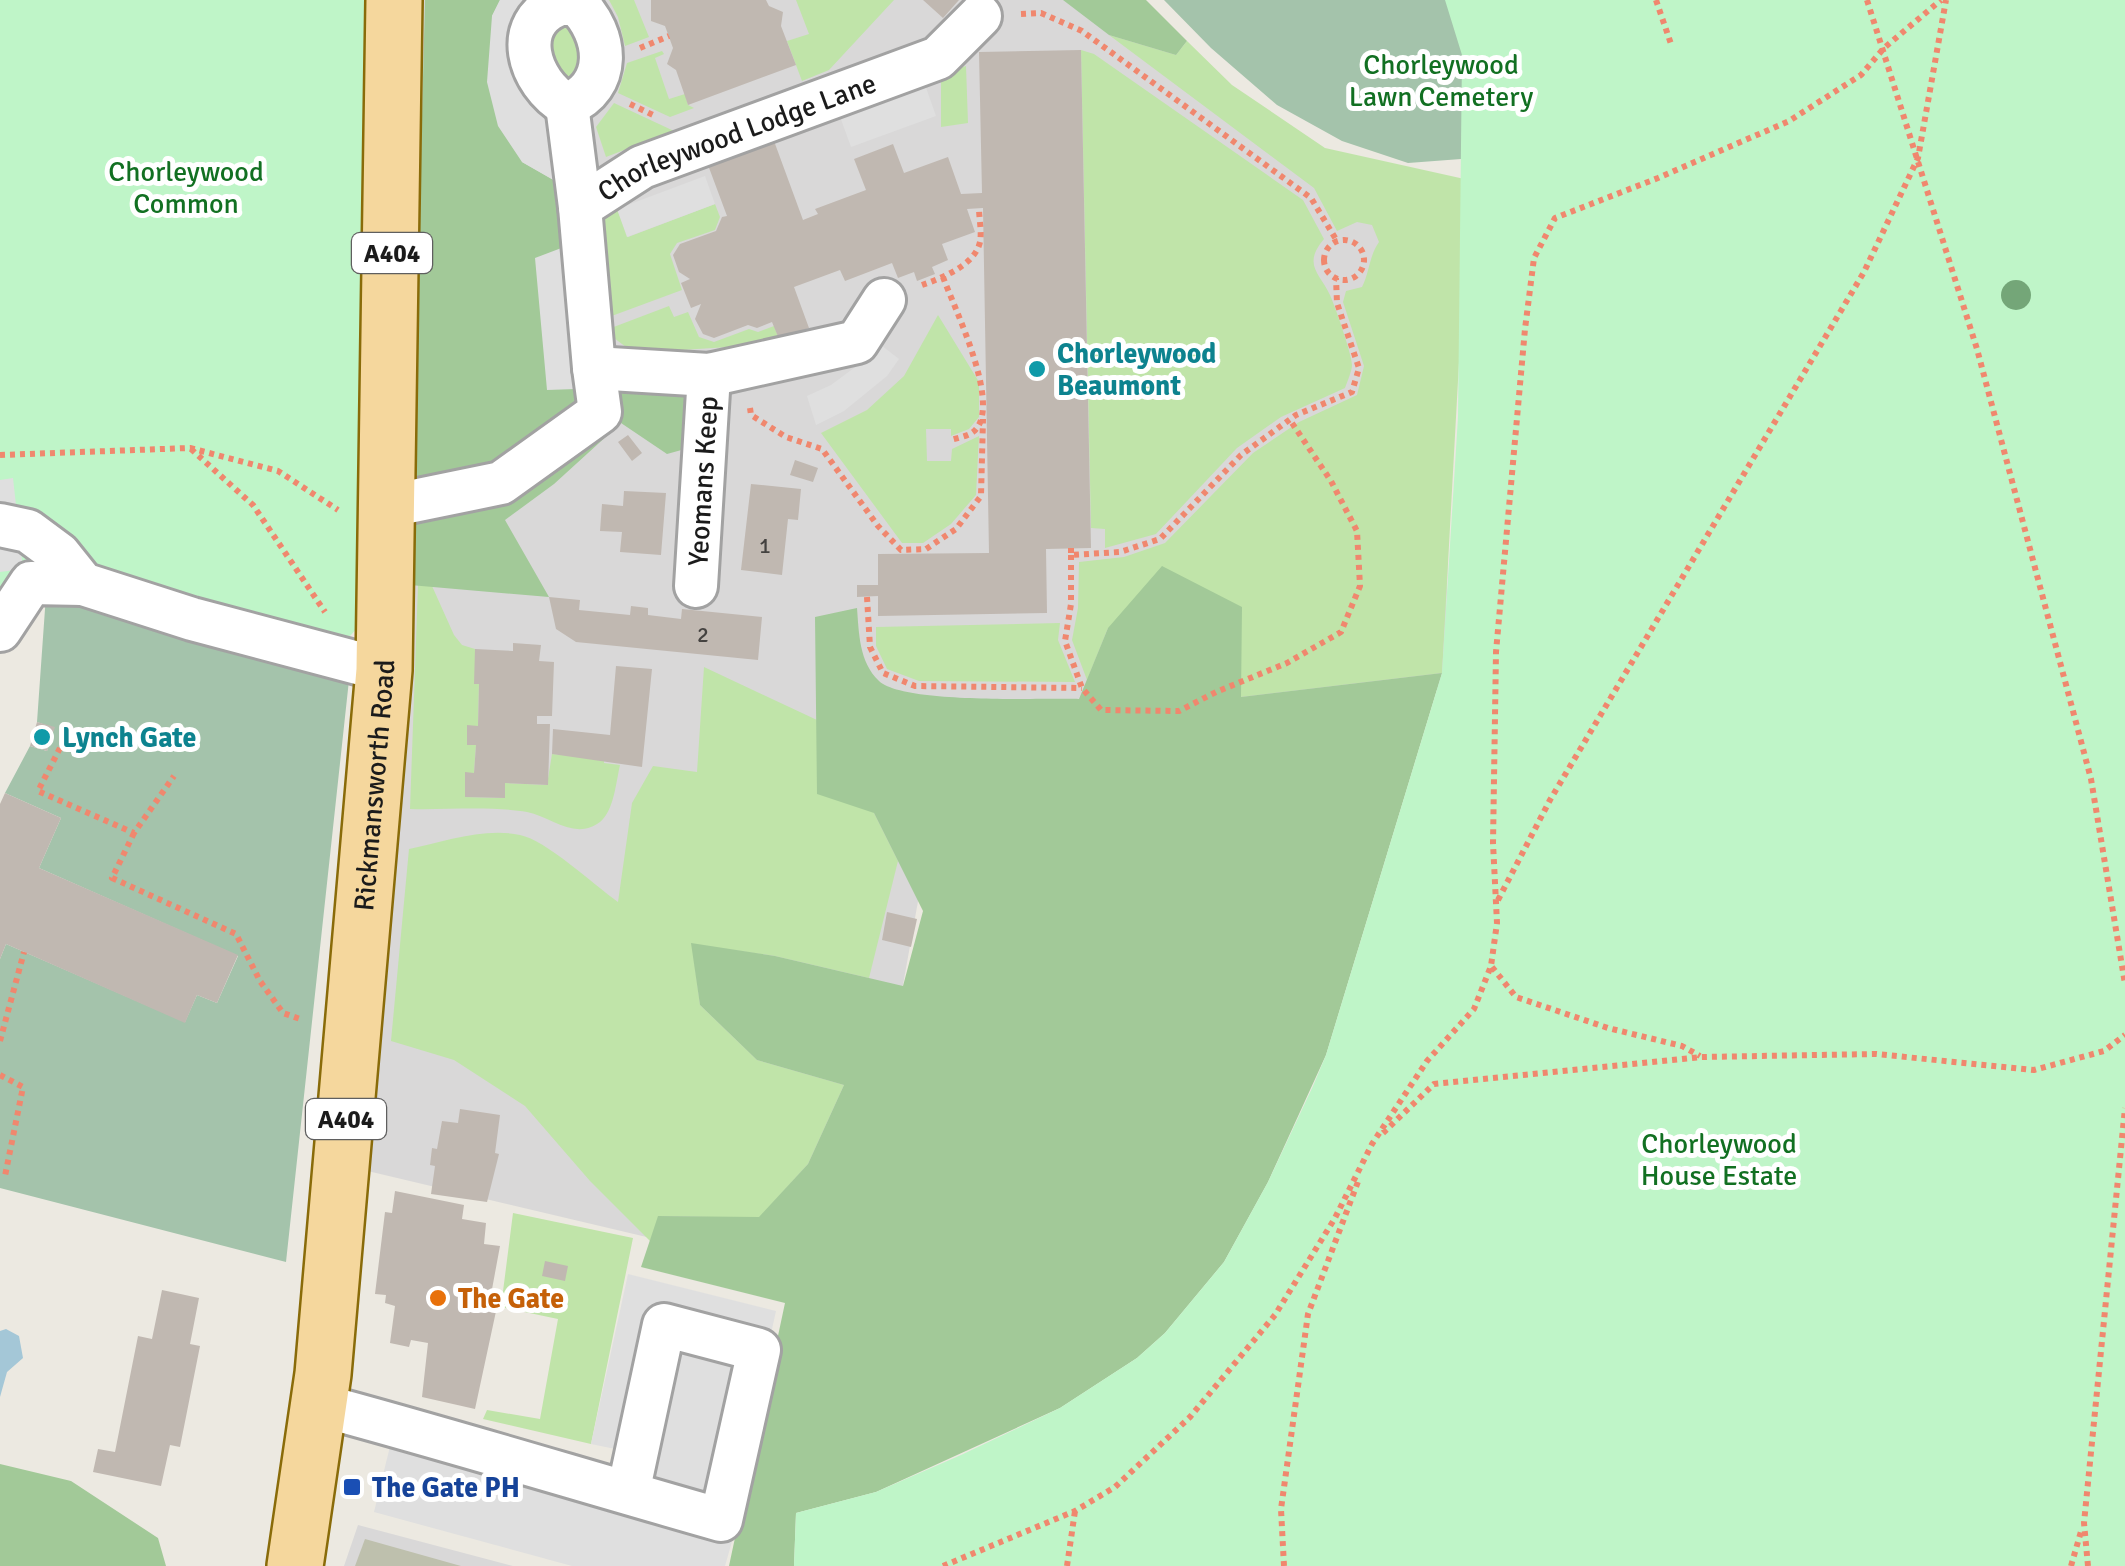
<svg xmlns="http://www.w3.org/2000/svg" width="2125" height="1566" viewBox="0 0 2125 1566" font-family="Signika,sans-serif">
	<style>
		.residential { fill: #d9d8d8 }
		.construction { fill: #bec0ad }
		.grass { fill: #c0e4a9 }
		.forest { fill: #a2c998 }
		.cemetery { fill: #a4c3ab }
		.park { fill: #bff5c8 }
		.parking { fill: #dfdfdf }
		.water { fill: #a4c7d7 }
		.building { fill: #c0b8b1 }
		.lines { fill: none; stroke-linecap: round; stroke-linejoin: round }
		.minor-casing { stroke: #a2a2a2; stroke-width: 48 }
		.major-casing { stroke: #896b09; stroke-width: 60 }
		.path { stroke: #f0876e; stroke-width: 6; stroke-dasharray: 5 5; stroke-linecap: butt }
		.minor { stroke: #fff; stroke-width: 42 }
		.major { stroke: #f5d79d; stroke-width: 55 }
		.tree { fill: #74a678 }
		.culture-dot { fill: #0f9aa8; stroke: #fff; stroke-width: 4 }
		.food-dot { fill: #e8710a; stroke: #fff; stroke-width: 4 }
		.transit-dot { fill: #1a4fb4; stroke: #fff; stroke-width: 4 }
		.labels { text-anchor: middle; stroke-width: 10; stroke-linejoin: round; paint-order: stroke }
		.number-label { font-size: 22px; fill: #444240 }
		.shield { fill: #fff; stroke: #5f5f5f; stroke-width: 2.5 }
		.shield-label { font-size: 25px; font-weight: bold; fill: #1b1b1b }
		.park-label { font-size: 28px; fill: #127022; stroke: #fff }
		.street-label { font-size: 28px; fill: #1b1b1b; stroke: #fff }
		.culture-label { font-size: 28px; font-weight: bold; fill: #0d838f; stroke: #fff; text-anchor: start }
		.food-label { font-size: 28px; font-weight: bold; fill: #c56008; stroke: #fff; text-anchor: start }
		.transit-label { font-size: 28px; font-weight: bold; fill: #164399; stroke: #fff; text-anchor: start }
	</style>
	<rect width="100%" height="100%" fill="#ece9e1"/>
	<path class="residential" d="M410 0H1119L1321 159 1459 187 1444 687 924 868 849 1285 355 1168Z
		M358 1525 513 1566H344Z"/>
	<path class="construction" d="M365 1539 461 1566H355Z"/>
	<path class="grass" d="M609 0H634L649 37 625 46 618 17Z
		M796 0H894L829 70 802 81 787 41 809 34Z
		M577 24 582 63 568 88C552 70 547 47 554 25Z
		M1109 35 1176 55 1187 41 1232 85 1325 148 1469 180 1442 673 1241 697 1108 628 1087 680 1072 640 1078 608 1079 562 1124 557 1165 543 1253 453 1299 422 1357 395 1364 366 1343 302 1346 291 1362 287C1370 271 1369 256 1379 242L1372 225 1357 222 1337 231 1314 188Z
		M1081 50 1094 54 1303 200 1324 239C1302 265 1320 273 1330 295 1335 306 1352 355 1352 365 1352 371 1347 382 1345 388L1281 417 1237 448 1156 534 1105 548V529L1091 528Z
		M662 51 664 54 655 58 669 99 685 94 688 105 694 108 670 117 618 93 627 63Z
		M966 66 968 123 941 127V74Z
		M614 103 674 131 606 157 596 127Z
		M715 204 720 217 715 230 677 243 670 254 682 290 609 317 600 231 603 220 617 209 628 237Z
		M669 306 674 317 688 312 699 337 714 342 749 329 758 332 774 326 779 339 729 347 634 353 614 338 611 328Z
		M938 315 979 382V417L969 429 951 436V429H926L927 461H951L952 449 979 436 976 495 951 524 923 543H902L821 433 867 410 904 376Z
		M419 557 454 635 462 645 475 649 479 684 478 726H468L467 744 476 745 474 773H465V797L504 798 505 783 547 785 552 754 604 759V763L620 765C616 782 614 811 600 822 575 841 552 817 527 812 494 806 445 810 410 809Z
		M1060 623 1058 640 1075 682 919 681 887 669 876 646V627Z
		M704 667 817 720 874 813 898 861 869 978 775 956 692 944 700 1005 757 1060 844 1085 808 1164 759 1218 659 1216 650 1241 590 1181 525 1106 454 1060 391 1041 409 849C442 842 485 827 520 835 546 840 593 884 618 902L632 803 653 766 697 772Z
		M513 1213 633 1238 591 1444 483 1419 487 1410 540 1419 558 1319 501 1307Z"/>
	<path class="forest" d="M425 0H500L492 16 522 162 557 182 576 389 686 387 685 449 667 454 621 423 554 484 505 520 549 597 410 585Z
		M1063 0H1146L1187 41 1176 55 1109 35Z
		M1162 566 1242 607 1241 697 1442 673 1326 1055 1268 1182 1224 1262 1165 1333 1137 1358 1060 1408 876 1492 796 1513 794 1566H729L785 1303 641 1267 658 1216 759 1217 808 1164 844 1085 757 1060 700 1005 691 943 775 956 903 986 923 911 874 813 817 794 815 617 857 608C859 633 859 662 879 681 903 704 1041 698 1079 699L1108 628Z
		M0 1464 71 1481 158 1538 166 1566H0Z"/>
	<path class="cemetery" d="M1164 0H1825L1461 159 1408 163 1342 141 1277 105 1211 48Z
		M46 595 349 680 286 1262 0 1188V959L6 944 185 1022 197 995 217 1003 238 956 39 868 61 818 5 793 30 746 47 751 54 728 37 722Z"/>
	<path class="park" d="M0 0H376L361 624 350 636 336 639 109 578 0 611Z
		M1445 0H2125V1566H794L796 1513 876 1492 961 1455 1060 1408 1137 1358 1165 1333 1224 1262 1268 1182 1313 1086 1326 1055 1442 673 1458 417 1462 55Z"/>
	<path class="parking" d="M500 0H540L557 182 522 162 498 126 487 82 492 16Z
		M924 82 936 116 851 147 839 114Z
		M705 176 715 204 627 237 617 209Z
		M564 247 576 389 547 390 535 258Z
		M877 342 899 359 887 376 844 411 816 425 807 396 831 385 858 365Z
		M13 478 23 569 0 572V480Z
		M628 1274 776 1311 728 1528 735 1531 725 1566H572L374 1512 393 1434 607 1494 620 1450 591 1444Z"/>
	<path class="water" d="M6 1329 19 1336 23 1358 7 1372 0 1397V1331Z"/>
	<path class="building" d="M651 0H766L769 6 783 12 781 26 796 65 688 105 676 70 667 64 673 48 665 26 651 21Z
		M923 0H959L943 18Z
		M1081 50 1091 548 1046 549 1047 613 878 616V596L857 597V585H878V554L989 553 983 208 967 209 975 232 942 244 948 260 932 267 935 274 917 281 914 272 898 278 892 263 845 281 840 270 794 287 809 328 779 339 772 322 757 328 748 325 714 338 703 334 695 319 701 304 691 308 681 283 690 279 679 272 673 255 680 244 716 231 722 217 727 216 708 165 774 141 803 220 818 214 815 209 866 190 854 159 893 144 904 173 948 157 961 194 982 193 979 52Z
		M628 435 642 453 632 461 618 442Z
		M795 460 818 468 813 482 790 475Z
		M751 484 801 489 798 520 788 519 782 575 741 570Z
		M624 491 666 493 661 555 620 552 622 532 600 531 602 504 623 506Z
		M549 597 580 600 579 610 630 615 631 606 648 608V615L681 619 682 609 762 617 758 660 576 642 556 629Z
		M513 643 541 645 539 661 554 662 552 716H537V724H550L548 785 505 783V798L465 797V772L474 773 476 745H467V725L478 726 479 684H474L475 649 513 651Z
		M616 666 652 669 642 767 552 754 553 729 610 735Z
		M37 722 55 727 47 751 30 746Z
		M5 793 61 818 39 868 238 955 217 1003 197 995 185 1023 6 944 0 959V804Z
		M887 912 917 919 911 947 882 940Z
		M460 1109 500 1115 495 1153 499 1154 487 1202 431 1194 435 1166 430 1165 432 1148 437 1149 442 1121 458 1123Z
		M395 1191 464 1205 462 1219 486 1223 484 1244 500 1246 490 1300 498 1302 475 1409 422 1397 428 1343 411 1340 409 1347 390 1343 395 1306 385 1303 386 1295 375 1294 385 1212 392 1213Z
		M545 1261 568 1266 565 1281 542 1276Z
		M162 1290 199 1298 190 1344 200 1346 180 1447 170 1445 161 1486 93 1472 98 1449 115 1452 138 1336 152 1339Z"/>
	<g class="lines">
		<defs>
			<g id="minor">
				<path d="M560 4H577C608 35 613 86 567 105 528 83 510 22 560 4Z"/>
				<path d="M567 105 580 207"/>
				<path d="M594 368 709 375 857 342 884 300"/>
				<path id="s1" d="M389 506 501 483 600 412 594 368 580 207 642 167 938 58 980 16"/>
				<path d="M0 525 28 531 59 554 83 584 192 619 384 670"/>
				<path id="s2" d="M696 586 709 375"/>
				<path d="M0 630 31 583 83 584"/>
				<path d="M320 1405C454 1441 587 1482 721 1520L759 1350 664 1325 628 1493"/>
			</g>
			<g id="major">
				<path id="s3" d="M295 1566 323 1374 384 670 394 0"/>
			</g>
		</defs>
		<use href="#minor" class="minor-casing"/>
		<use href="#major" class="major-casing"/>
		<path class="path" d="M1656 0 1671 44
			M1867 0 1977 349 2091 779 2125 984
			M1021 14 1041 13 1082 31 1311 198 1337 241
			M640 48 669 36
			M630 104 655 116
			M1324 260a20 20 0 1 1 40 0a20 20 0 1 1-40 0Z
			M943 277C954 308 1004 408 973 432 968 436 957 438 951 440
			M922 285C942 278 975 265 980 242 982 232 979 218 979 208
			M750 408 751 415 786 437 822 449 878 526 901 550 926 549 956 529 981 496 983 419
			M191 449 253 505 325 612
			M0 455 190 448 278 471 338 510
			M1071 548V555L1120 552 1160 539 1241 455 1296 415 1352 392 1359 368 1337 303 1336 278
			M1071 555V604L1065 641 1082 688 1101 710 1179 711 1216 692 1287 663 1341 632 1360 586 1357 531 1331 481 1290 420
			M867 597 870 647 883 673 915 686 1082 688
			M60 748 38 791 134 833 174 776
			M134 833 112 878 236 934 260 981 283 1013 303 1020
			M1498 900 1550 800 1864 272 1918 158 1946 0
			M1492 967 1516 997 1608 1028 1682 1046 1700 1056
			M0 1041 24 952
			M0 1075 23 1087 5 1176
			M1383 1133 1434 1084 1701 1057 1876 1054 2034 1070 2104 1051 2125 1035
			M943 1566 1075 1511 1115 1487 1190 1417 1275 1315 1335 1218 1372 1144 1427 1061 1474 1009 1491 966 1497 923 1493 843 1496 652 1525 329 1534 258 1555 218 1658 178 1789 121 1861 75 1884 48 1941 0
			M1067 1566 1075 1511
			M1284 1566 1281 1509 1308 1314 1359 1179
			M2071 1566 2082 1528
			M2088 1566 2084 1523 2125 1108"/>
		<use href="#minor" class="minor"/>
		<use href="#major" class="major"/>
	</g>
	<circle class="tree" cx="2016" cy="295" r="15"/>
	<g class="culture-dot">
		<circle cx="1037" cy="369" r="10"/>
		<circle cx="42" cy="737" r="10"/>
	</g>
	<circle class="food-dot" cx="438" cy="1298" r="10"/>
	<rect class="transit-dot" x="342" y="1477" width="20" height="20" rx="5"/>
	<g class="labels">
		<g class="number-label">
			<text x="765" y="553">1</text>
			<text x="703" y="642">2</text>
		</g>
		<g class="shield">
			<rect x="352" y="233" width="80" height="40" rx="8"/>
			<rect x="306" y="1099" width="80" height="40" rx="8"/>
		</g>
		<g class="shield-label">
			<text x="392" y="262">A404</text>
			<text x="346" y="1128">A404</text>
		</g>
		<g class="park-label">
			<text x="1441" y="74">Chorleywood<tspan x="1441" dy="32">Lawn Cemetery</tspan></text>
			<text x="186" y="181">Chorleywood<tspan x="186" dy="32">Common</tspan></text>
			<text x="1719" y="1153">Chorleywood<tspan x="1719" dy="32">House Estate</tspan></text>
		</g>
		<g class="street-label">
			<text dy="10" stroke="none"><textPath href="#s1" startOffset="615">Chorleywood Lodge Lane</textPath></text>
			<text dy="10" stroke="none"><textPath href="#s2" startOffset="105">Yeomans Keep</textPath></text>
			<text dy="10" stroke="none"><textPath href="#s3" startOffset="785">Rickmansworth Road</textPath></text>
		</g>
		<g class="culture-label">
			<text x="1057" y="363">Chorleywood<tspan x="1057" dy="32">Beaumont</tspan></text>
			<text x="62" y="747">Lynch Gate</text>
		</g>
		<g class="food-label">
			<text x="458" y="1308">The Gate</text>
		</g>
		<g class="transit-label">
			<text x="372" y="1497">The Gate PH</text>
		</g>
	</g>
</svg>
